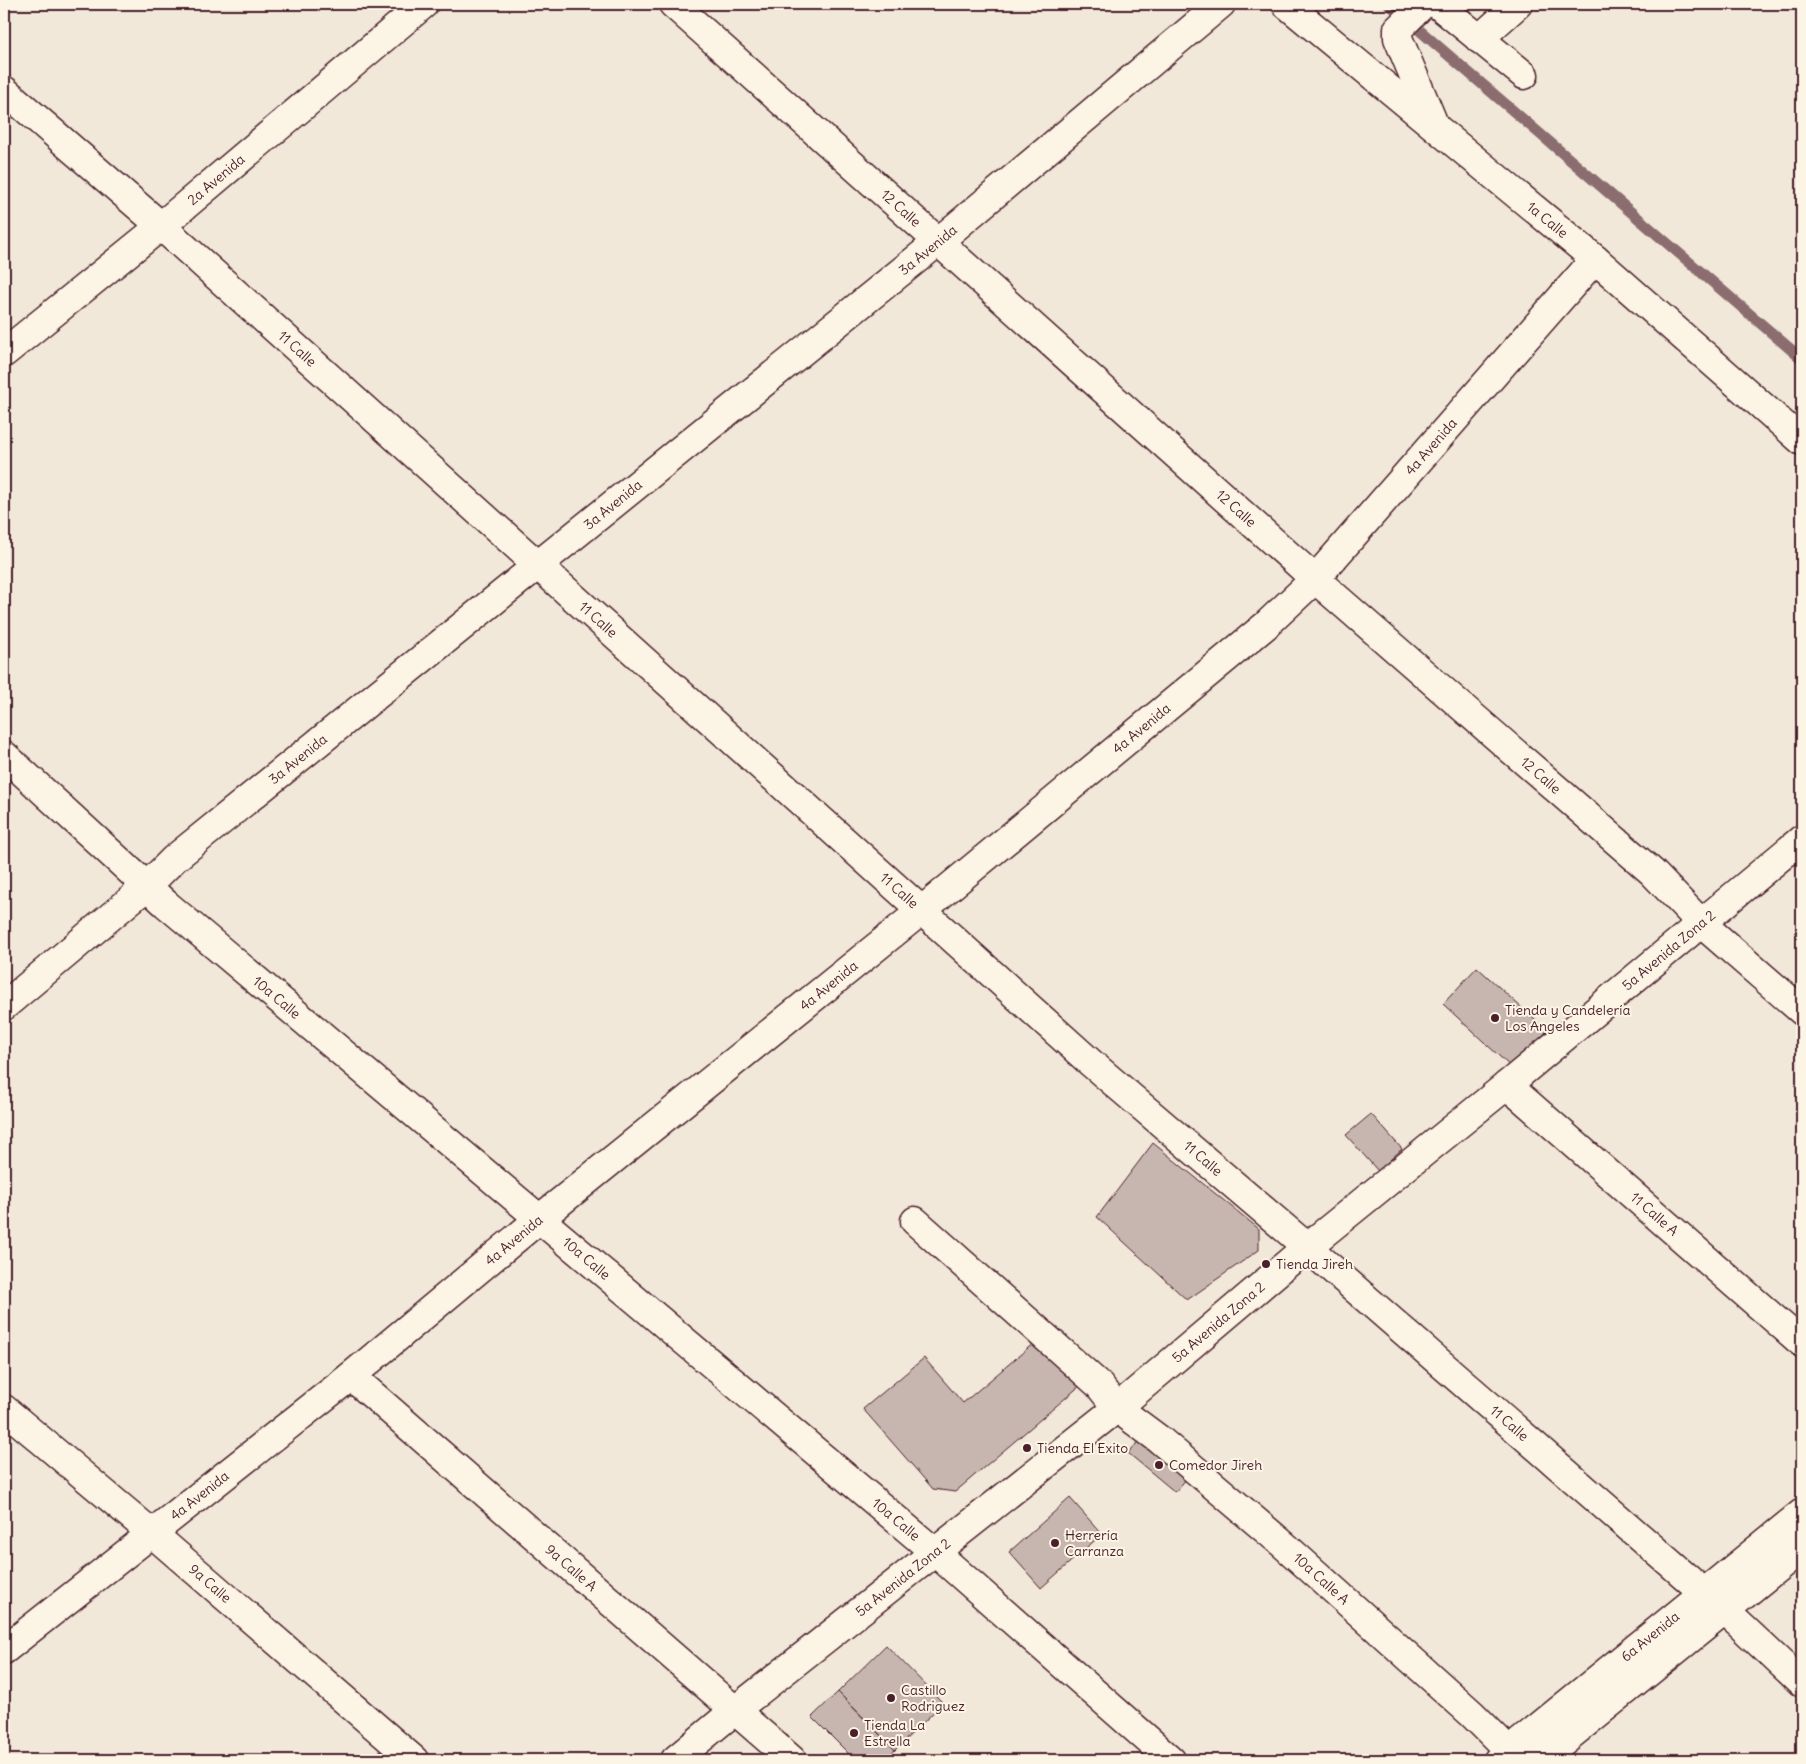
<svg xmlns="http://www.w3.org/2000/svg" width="1806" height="1764" viewBox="0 0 1806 1764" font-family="Delius,sans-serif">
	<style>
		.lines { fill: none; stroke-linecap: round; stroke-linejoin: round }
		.stream { stroke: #8b6d6f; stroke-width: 11 }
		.building { fill: #c7b6af; stroke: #4a1f2b }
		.minor-casing { stroke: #4a1f2b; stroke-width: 31 }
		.minor { stroke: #fcf5e5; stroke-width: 28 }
		.poi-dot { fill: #4a1f2b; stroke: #fcf5e5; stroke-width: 2 }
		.labels { text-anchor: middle; stroke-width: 4; stroke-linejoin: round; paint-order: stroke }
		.street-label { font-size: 14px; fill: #4a1f2b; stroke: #fcf5e5 }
		.poi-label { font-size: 14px; fill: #4a1f2b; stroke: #fcf5e5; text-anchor: start }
	</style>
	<rect width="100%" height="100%" fill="#f1e8da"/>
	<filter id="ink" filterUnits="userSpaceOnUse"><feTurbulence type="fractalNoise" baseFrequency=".02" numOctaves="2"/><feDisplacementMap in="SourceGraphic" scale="10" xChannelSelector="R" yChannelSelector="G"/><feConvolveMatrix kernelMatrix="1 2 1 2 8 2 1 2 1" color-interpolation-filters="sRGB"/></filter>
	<g filter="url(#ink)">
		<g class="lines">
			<path class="stream" d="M1389 4 1802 359"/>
		</g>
		<path class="building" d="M1477 967 1547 1031 1512 1068 1443 1004Z
			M1371 1114 1402 1149 1378 1171 1346 1135Z
			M1153 1143 1259 1229V1250L1187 1300 1097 1217Z
			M1041 1337 1082 1384 955 1492 933 1489 863 1409 924 1358 963 1403Z
			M1143 1437 1189 1476 1175 1492 1128 1453Z
			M1070 1498 1102 1534 1041 1588 1009 1552Z
			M886 1645 943 1703 895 1750 838 1692Z
			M838 1692 895 1750 884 1760H855L812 1717Z"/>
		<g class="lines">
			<defs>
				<g id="minor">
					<path id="s1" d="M673 4 1315 579 1652 872 1702 924 1802 1011"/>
					<path id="s2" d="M1286 4 1595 259 1802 441"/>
					<path d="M1423 4 1398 29V38L1433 122"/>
					<path d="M1437 4 1524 75"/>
					<path d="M1479 39 1518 4"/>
					<path id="s3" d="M4 90 161 226 1091 1063 1307 1247 1725 1611 1802 1683"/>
					<path id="s4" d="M4 353 161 226 424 4"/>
					<path id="s5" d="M4 755 166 904 936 1553 1171 1760"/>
					<path id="s6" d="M4 1006 147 886 174 859 939 241 1221 4"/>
					<path id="s7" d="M1507 1085 1802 1343"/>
					<path id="s8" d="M915 1221 1098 1384 1117 1408 1160 1440 1285 1546 1472 1714 1518 1760"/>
					<path id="s9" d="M351 1376 792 1760"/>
					<path id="s10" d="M4 1409 153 1534 414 1760"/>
					<path id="s11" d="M4 1650 351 1376 538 1220 921 911 1265 626 1315 579 1595 259"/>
					<path id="s12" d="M675 1760 734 1711 1117 1408 1307 1247 1507 1085 1802 839"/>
					<path id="s13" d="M1498 1760 1802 1513"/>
					<path d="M1540 1760 1802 1548"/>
				</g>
			</defs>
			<use href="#minor" class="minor-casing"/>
			<use href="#minor" class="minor"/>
		</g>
	</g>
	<g class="poi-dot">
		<circle cx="1495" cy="1018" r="5"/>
		<circle cx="1266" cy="1264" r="5"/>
		<circle cx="1027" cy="1448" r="5"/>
		<circle cx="1159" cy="1465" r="5"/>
		<circle cx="1055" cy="1543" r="5"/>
		<circle cx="891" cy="1698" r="5"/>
		<circle cx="854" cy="1733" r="5"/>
	</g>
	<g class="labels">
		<g class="street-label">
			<text dy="5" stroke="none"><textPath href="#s4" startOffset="274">2a Avenida</textPath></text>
			<text dy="5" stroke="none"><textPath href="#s1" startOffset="306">12 Calle</textPath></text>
			<text dy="5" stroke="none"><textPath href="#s2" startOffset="339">1a Calle</textPath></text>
			<text dy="5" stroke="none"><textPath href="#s6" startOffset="1194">3a Avenida</textPath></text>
			<text dy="5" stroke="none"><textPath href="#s3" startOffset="391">11 Calle</textPath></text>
			<text dy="5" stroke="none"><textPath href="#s11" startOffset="1869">4a Avenida</textPath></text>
			<text dy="5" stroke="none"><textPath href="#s6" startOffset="789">3a Avenida</textPath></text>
			<text dy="5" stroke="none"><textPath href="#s1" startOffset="756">12 Calle</textPath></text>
			<text dy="5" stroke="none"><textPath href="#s3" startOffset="796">11 Calle</textPath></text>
			<text dy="5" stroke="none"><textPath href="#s11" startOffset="1464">4a Avenida</textPath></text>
			<text dy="5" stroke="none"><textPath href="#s6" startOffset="384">3a Avenida</textPath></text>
			<text dy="5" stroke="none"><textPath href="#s1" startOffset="1161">12 Calle</textPath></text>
			<text dy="5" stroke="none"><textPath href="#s3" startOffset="1201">11 Calle</textPath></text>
			<text dy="5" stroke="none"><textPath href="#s12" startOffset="1282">5a Avenida Zona 2</textPath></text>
			<text dy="5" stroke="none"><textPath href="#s11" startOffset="1059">4a Avenida</textPath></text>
			<text dy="5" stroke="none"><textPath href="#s5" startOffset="365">10a Calle</textPath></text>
			<text dy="5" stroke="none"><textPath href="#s3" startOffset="1606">11 Calle</textPath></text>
			<text dy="5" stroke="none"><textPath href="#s7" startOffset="196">11 Calle A</textPath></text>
			<text dy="5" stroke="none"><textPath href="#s11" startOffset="654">4a Avenida</textPath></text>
			<text dy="5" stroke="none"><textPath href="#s5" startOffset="770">10a Calle</textPath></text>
			<text dy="5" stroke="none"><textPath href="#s12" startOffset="698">5a Avenida Zona 2</textPath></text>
			<text dy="5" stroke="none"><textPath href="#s3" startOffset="2011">11 Calle</textPath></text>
			<text dy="5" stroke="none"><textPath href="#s11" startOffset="249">4a Avenida</textPath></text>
			<text dy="5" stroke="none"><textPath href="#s5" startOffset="1175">10a Calle</textPath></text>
			<text dy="5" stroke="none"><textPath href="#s9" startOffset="292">9a Calle A</textPath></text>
			<text dy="5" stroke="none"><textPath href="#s12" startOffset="292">5a Avenida Zona 2</textPath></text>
			<text dy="5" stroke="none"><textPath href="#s8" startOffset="542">10a Calle A</textPath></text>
			<text dy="5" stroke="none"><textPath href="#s10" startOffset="270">9a Calle</textPath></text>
			<text dy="5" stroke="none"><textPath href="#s13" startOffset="196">6a Avenida</textPath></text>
		</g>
		<g class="poi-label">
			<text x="1505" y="1015">Tienda y Candelería<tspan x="1505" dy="16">Los Angeles</tspan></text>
			<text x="1276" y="1269">Tienda Jireh</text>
			<text x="1037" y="1453">Tienda El Exito</text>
			<text x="1169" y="1470">Comedor Jireh</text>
			<text x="1065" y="1540">Herrería<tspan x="1065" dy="16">Carranza</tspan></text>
			<text x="901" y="1695">Castillo<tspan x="901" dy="16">Rodriguez</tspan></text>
			<text x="864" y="1730">Tienda La<tspan x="864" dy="16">Estrella</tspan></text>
		</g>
	</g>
	<rect width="1806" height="1764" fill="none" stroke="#fcf5e5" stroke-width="20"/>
	<rect x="10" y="10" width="1786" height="1744" fill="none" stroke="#4a1f2b" stroke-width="2" filter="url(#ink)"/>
</svg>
